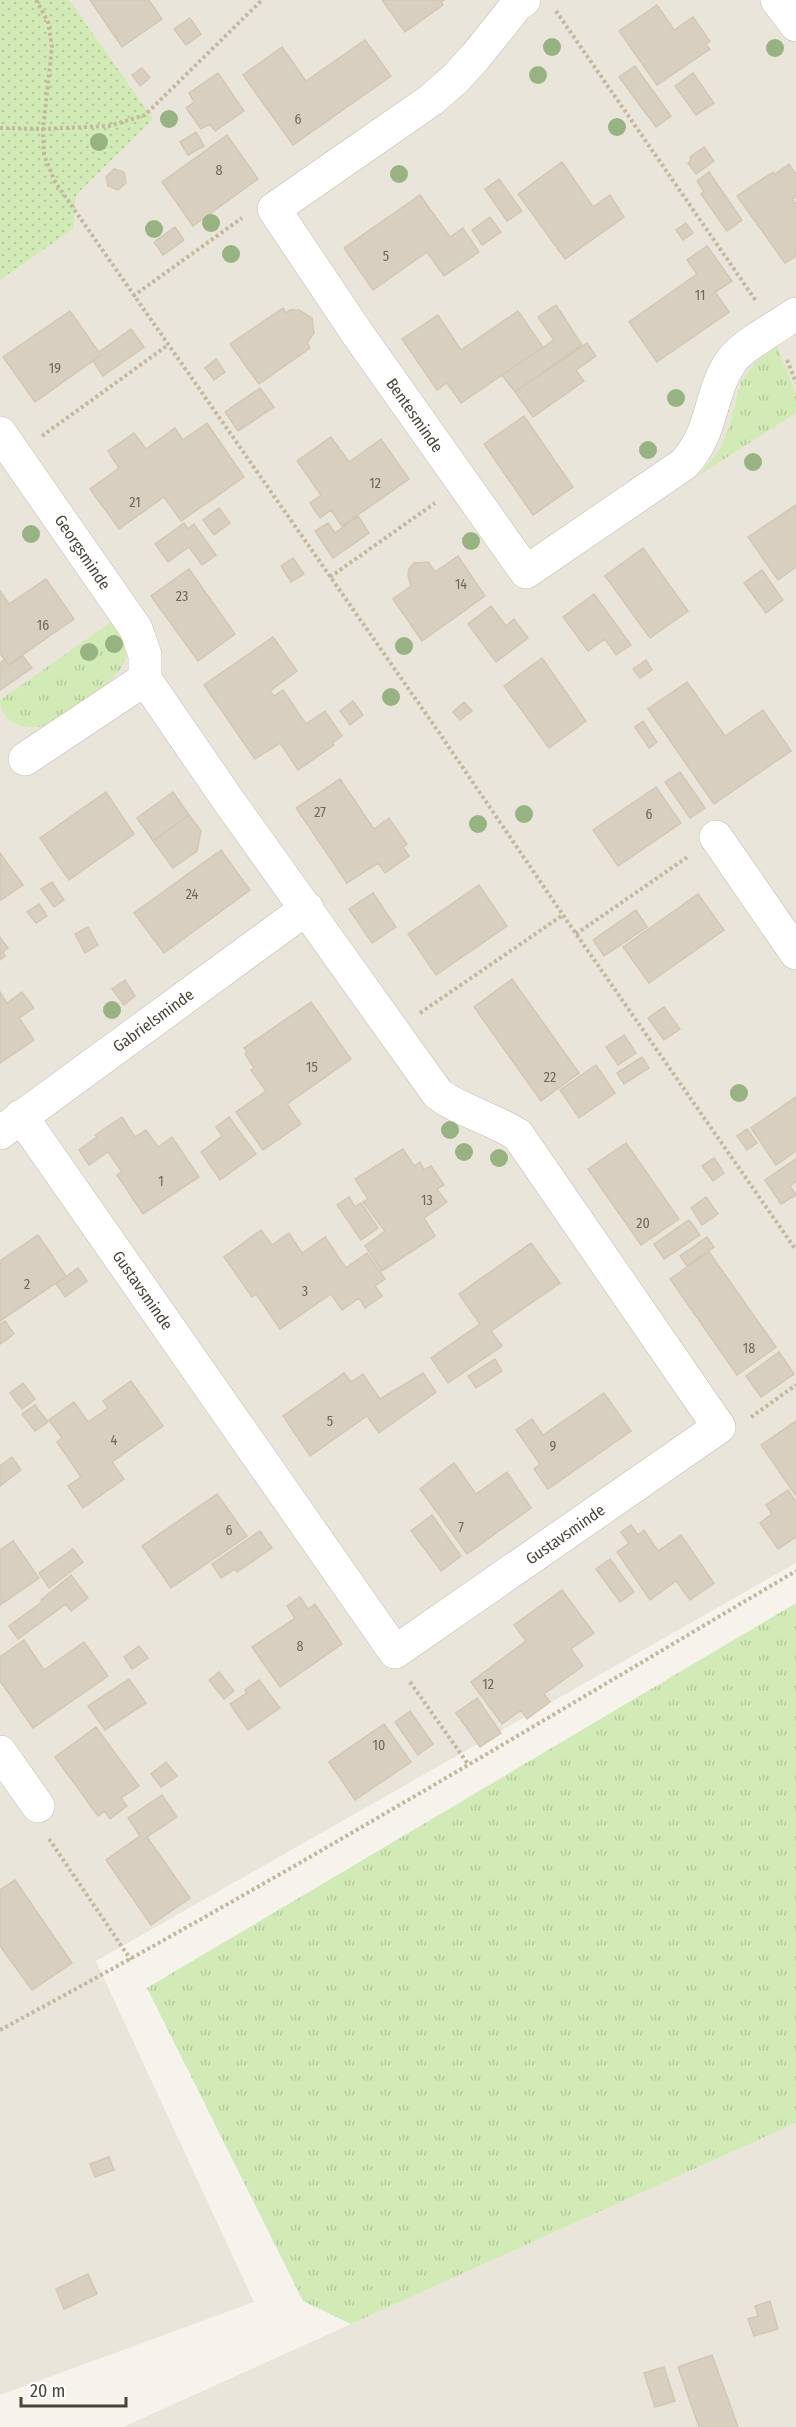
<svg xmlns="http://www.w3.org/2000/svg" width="796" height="2427" viewBox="0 0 796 2427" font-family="'Fira Sans Condensed',sans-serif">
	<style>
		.residential { fill: #eae5da }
		.grass { fill: url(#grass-tufts) }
		.park { fill: url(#park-dots) }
		.building { fill: #d8cfc1; stroke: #d3c7b4; stroke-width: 1.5 }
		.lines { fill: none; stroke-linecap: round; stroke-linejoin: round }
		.minor-casing { stroke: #c2bbae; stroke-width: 34 }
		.path { stroke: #c4b79f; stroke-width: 4; stroke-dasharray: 3 3; stroke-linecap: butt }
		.minor { stroke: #fff; stroke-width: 33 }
		.tree { fill: #97b381 }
		.labels { text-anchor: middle; stroke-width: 4.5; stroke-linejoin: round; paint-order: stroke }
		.number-label { font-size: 14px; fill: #6e675b }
		.street-label { font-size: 16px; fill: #4b4439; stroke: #fff }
	</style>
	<defs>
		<pattern id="grass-tufts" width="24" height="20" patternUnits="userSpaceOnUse" patternTransform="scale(1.5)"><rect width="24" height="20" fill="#d2eab5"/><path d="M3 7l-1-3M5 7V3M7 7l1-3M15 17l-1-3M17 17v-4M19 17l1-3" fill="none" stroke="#b6ca9c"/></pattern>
		<pattern id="park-dots" width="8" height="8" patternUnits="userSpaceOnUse" patternTransform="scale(1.5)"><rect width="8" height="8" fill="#d2eab5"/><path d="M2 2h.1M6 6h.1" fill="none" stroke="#b6ca9c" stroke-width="1.8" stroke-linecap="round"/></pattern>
	</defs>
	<rect width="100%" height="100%" fill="#f6f3ec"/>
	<path class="residential" d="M0 0H796V1563L96 1961 254 2302 0 2395Z
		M796 2123V2427H123L351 2324Z"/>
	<path class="grass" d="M777 346 796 394V413L698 476 720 449 730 424 741 381 755 363Z
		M111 622C116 631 124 642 126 652 129 679 65 712 44 726 26 731 0 723 0 700Z
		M796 1603V2123L351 2324 303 2301 147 1988Z"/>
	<path class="park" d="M0 0H69L153 119 76 195 73 229 0 280Z"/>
	<path class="building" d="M90 0H149L162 19 122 47Z
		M382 0H444L441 2 443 5 405 32Z
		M657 5 674 30 693 17 710 41 706 44 710 49 657 85 619 31Z
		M190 18 201 34 186 45 174 29Z
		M365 40 391 76 293 145 243 75 282 47 306 81Z
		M635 66 671 116 656 127 619 77Z
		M142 68 150 78 140 86 132 75Z
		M218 73 244 111 215 131 210 124 201 129 186 108 194 102 189 93Z
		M693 73 714 103 696 115 675 86Z
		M196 132 204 146 188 155 180 142Z
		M227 135 258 179 193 226 162 182Z
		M704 147 714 161 696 174 688 163 691 160 690 157Z
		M562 162 593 207 610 195 624 217 565 259 518 194Z
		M789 164 796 174V197L792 199 796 204V256L785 263 737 196 773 172 775 174Z
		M114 169 124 172 126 183 118 190 108 186 106 177Z
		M709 172 742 220 727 231 701 194 704 192 697 181Z
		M499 179 522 211 507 221 485 189Z
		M420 195 450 237 463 228 479 252 444 276 427 252 373 290 344 248Z
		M490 217 501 232 482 245 472 230Z
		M686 223 693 233 683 240 676 230Z
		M175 227 184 240 163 255 154 242Z
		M707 246 732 281 715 292 729 312 657 362 629 322 697 274 687 260Z
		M556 305 582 345 515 392 502 375 554 340 538 317Z
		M283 308 286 313 290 310H299L312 318 314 333 307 343 310 348 259 384 230 344Z
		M70 311 101 355 35 402 3 357Z
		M518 311 543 347 461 403 447 383 437 390 402 339 438 315 461 350Z
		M131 329 144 347 103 376 93 361 101 355 99 352Z
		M587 343 596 356 576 370 584 381 533 417 515 392Z
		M216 359 225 372 214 380 205 368Z
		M260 388 274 407 238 431 225 412Z
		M524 416 573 487 533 515 484 444Z
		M207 423 244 477 181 521 164 497 119 529 90 489 119 468 108 451 134 433 146 449 175 428 183 440Z
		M331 437 349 462 381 439 409 479 342 526 331 510 320 518 310 503 321 495 297 461Z
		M796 505V567L778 580 748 537Z
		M219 508 230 523 214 535 203 520Z
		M358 516 369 533 333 558 315 531 328 523 335 533Z
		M184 523 188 529 194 524 216 555 202 565 189 547 168 562 155 544Z
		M643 548 688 611 650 638 605 576Z
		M458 556 485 596 422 641 393 599 411 586 408 576 409 569 414 563 428 562 435 572Z
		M293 558 304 574 291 582 281 566Z
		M189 569 235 634 198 661 151 596Z
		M762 570 783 600 766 613 744 583Z
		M46 579 74 619 8 665 0 653V591L9 604Z
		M594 594 631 645 616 655 605 639 588 651 563 617Z
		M491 606 506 626 514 619 528 638 496 662 468 624Z
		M273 637 297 671 270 691 274 696 283 690 306 724 325 711 342 736 332 743 334 745 298 770 280 743 255 759 204 685Z
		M23 656 32 668 0 690V663L5 659 8 665Z
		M542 658 586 721 549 748 504 686Z
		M646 660 652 670 640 678 633 669Z
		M687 682 725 736 763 710 791 751 714 804 648 709Z
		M353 701 363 715 350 725 340 711Z
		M464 702 472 711 460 720 453 712Z
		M643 721 657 742 649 748 635 727Z
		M680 772 705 808 690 818 665 782Z
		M340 779 374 829 389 818 407 844 403 847 409 856 385 873 378 863 347 883 296 808Z
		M656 787 681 823 618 866 593 830Z
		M106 792 134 834 69 880 40 838Z
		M173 792 189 815 153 841 137 818Z
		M189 815 201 831 197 851 173 868 153 841Z
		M221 850 250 890 164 953 134 913Z
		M0 853 23 885 1 900H0Z
		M52 882 64 900 54 907 41 889Z
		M479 885 507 926 436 975 408 934Z
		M373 893 396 927 372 943 349 909Z
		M698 894 724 930 649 983 623 947Z
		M39 904 47 916 36 923 27 912Z
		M636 910 647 927 604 956 593 940Z
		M88 927 98 945 85 953 75 934Z
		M0 937 8 948 3 952 5 956 0 960Z
		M512 979 579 1073 541 1101 474 1007Z
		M125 980 135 996 124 1005 112 989Z
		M0 992 7 1003 22 992 34 1008 19 1018 34 1040 0 1063Z
		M311 1002 351 1059 287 1104 301 1124 263 1150 236 1112 266 1091 251 1070 254 1068 245 1054 247 1052 244 1048Z
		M664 1007 680 1029 664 1040 648 1018Z
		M624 1035 636 1053 618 1065 606 1047Z
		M642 1057 649 1068 624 1084 617 1073Z
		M596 1065 615 1093 579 1118 560 1090Z
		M796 1097V1151L776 1165 751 1128Z
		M122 1117 135 1137 146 1130 158 1147 172 1137 199 1177 143 1214 117 1175 122 1172 108 1152 89 1165 79 1150 97 1137 95 1135Z
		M229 1117 256 1154 220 1180 201 1152 222 1136 216 1127Z
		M747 1129 757 1143 747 1150 737 1136Z
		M626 1143 679 1219 641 1245 588 1169Z
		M403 1149 414 1166 420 1162 424 1170 431 1166 444 1185 437 1189 447 1202 424 1218 435 1236 382 1271 365 1246 385 1231 363 1202 368 1199 355 1179Z
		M714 1158 724 1173 713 1181 702 1166Z
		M796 1159V1181L790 1186 796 1195 781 1204 765 1180Z
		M349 1197 355 1207 361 1203 378 1228 361 1240 337 1205Z
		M706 1197 718 1214 702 1225 691 1208Z
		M689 1220 700 1235 664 1259 654 1244Z
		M261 1230 272 1245 289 1233 302 1253 325 1237 346 1268 367 1253 385 1279 375 1286 382 1296 365 1308 359 1298 342 1310 331 1294 280 1329 256 1294 252 1297 224 1257Z
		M38 1235 66 1276 0 1321V1261Z
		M707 1237 714 1247 687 1266 680 1256Z
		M531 1243 560 1283 491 1331 502 1346 448 1383 431 1358 480 1324 459 1294Z
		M709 1252 776 1347 737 1375 670 1279Z
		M78 1268 87 1281 65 1297 56 1284Z
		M5 1321 14 1334 0 1344V1324Z
		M779 1352 794 1374 761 1397 746 1376Z
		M495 1359 502 1371 476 1388 468 1376Z
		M344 1373 351 1382 363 1374 380 1399 423 1373 436 1392 379 1433 367 1416 310 1456 283 1416Z
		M131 1381 163 1426 112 1462 124 1479 83 1508 68 1486 81 1477 57 1442 62 1438 49 1420 74 1402 88 1422 108 1408 103 1401Z
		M23 1383 35 1399 22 1409 10 1393Z
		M604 1393 631 1431 548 1489 534 1469 540 1464 516 1430 532 1419 543 1435Z
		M35 1405 48 1422 35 1431 22 1414Z
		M796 1421V1496L761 1445Z
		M12 1457 21 1470 0 1486V1466Z
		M454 1463 476 1494 507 1472 531 1508 467 1554 420 1489Z
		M788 1490 796 1502V1537L778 1549 760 1523 772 1514 766 1505Z
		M217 1494 247 1536 171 1588 142 1546Z
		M432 1515 461 1556 441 1571 411 1531Z
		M631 1525 638 1535 644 1530 658 1551 681 1535 714 1583 690 1600 676 1581 650 1600 617 1552 629 1543 621 1532Z
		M260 1531 272 1548 237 1572 235 1569 221 1578 212 1564Z
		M13 1541 39 1578 0 1605V1550Z
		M73 1549 83 1562 49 1588 39 1573Z
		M610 1559 634 1592 620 1602 596 1569Z
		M71 1575 88 1598 71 1611 66 1604 18 1639 9 1626 42 1602 41 1600Z
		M562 1590 594 1633 571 1649 583 1666 544 1694 550 1702 527 1719 521 1710 502 1724 471 1682 526 1641 514 1625Z
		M300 1597 308 1609 315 1604 342 1644 280 1687 252 1647 295 1618 287 1606Z
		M24 1640 44 1670 84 1642 108 1676 33 1728 0 1681V1657Z
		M139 1646 148 1658 132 1669 124 1657Z
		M219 1672 234 1691 224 1699 209 1680Z
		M129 1679 146 1703 105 1730 88 1706Z
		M259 1680 280 1708 248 1730 230 1704 247 1693 245 1690Z
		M477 1698 501 1733 480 1747 456 1713Z
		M410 1711 433 1744 418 1755 395 1722Z
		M384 1724 411 1762 355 1800 329 1762Z
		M96 1727 139 1786 121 1798 127 1806 110 1819 105 1811 98 1816 55 1757Z
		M166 1762 177 1776 161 1787 151 1774Z
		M162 1795 177 1817 147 1837 190 1898 151 1925 106 1860 140 1836 128 1818Z
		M15 1880 72 1963 32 1990 0 1946V1890Z
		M109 2157 114 2170 95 2177 90 2164Z
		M88 2274 97 2294 64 2309 56 2289Z
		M770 2301 778 2329 754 2336 748 2319 758 2316 755 2306Z
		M712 2355 738 2427H699L678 2367Z
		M664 2367 675 2401 655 2407 644 2373Z"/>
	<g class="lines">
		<defs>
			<path id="minor" d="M524 0 517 5 476 56 455 79 431 100 274 209 357 333 526 572 684 464C715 430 708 394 732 360 742 346 781 324 796 314
				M777 0 796 25
				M0 433 136 629 145 655V679L228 800 438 1094C462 1112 492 1118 518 1135L719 1427 395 1652 21 1116
				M25 759 145 679
				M716 837 796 953
				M0 1133 307 908
				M0 1752 38 1806"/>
		</defs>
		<use href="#minor" class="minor-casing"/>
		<path class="path" d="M36 0 48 22 52 47 43 129 44 155 55 182 440 734 563 915 796 1250
			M556 11 756 301
			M0 128 43 129 109 126 145 115 262 0
			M133 296 242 218
			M787 360 796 383
			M42 436 168 345
			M330 577 435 503
			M576 934 689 856
			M420 1013 563 915
			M751 1417 796 1385
			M410 1682 468 1764
			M49 1839 131 1960
			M0 2030C270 1885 532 1727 796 1571"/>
		<use href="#minor" class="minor"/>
	</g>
	<g class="tree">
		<circle cx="552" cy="47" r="9"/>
		<circle cx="775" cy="48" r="9"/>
		<circle cx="538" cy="75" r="9"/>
		<circle cx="169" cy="119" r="9"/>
		<circle cx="617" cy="127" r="9"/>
		<circle cx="99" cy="142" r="9"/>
		<circle cx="399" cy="174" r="9"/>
		<circle cx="211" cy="223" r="9"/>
		<circle cx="154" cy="229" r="9"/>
		<circle cx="231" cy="254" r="9"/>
		<circle cx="676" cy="398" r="9"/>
		<circle cx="648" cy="450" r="9"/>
		<circle cx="753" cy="462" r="9"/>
		<circle cx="31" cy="534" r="9"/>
		<circle cx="471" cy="541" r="9"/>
		<circle cx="114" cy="644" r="9"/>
		<circle cx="404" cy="646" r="9"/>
		<circle cx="89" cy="652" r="9"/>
		<circle cx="391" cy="697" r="9"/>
		<circle cx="524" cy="814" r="9"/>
		<circle cx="478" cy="824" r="9"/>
		<circle cx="112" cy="1010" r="9"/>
		<circle cx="739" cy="1093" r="9"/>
		<circle cx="450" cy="1130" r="9"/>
		<circle cx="464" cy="1152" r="9"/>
		<circle cx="499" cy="1158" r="9"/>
	</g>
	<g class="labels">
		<g class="number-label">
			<text x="298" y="124">6</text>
			<text x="219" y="175">8</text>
			<text x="386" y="261">5</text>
			<text x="700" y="300">11</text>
			<text x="55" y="373">19</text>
			<text x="375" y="488">12</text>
			<text x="135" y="507">21</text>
			<text x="461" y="589">14</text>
			<text x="182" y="601">23</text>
			<text x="43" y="630">16</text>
			<text x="320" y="817">27</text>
			<text x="649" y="819">6</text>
			<text x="192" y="899">24</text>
			<text x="312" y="1072">15</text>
			<text x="550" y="1082">22</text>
			<text x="161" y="1186">1</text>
			<text x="427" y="1205">13</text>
			<text x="643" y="1228">20</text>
			<text x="27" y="1289">2</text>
			<text x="305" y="1296">3</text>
			<text x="749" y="1353">18</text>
			<text x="330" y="1426">5</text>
			<text x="114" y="1445">4</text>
			<text x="553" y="1451">9</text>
			<text x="461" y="1532">7</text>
			<text x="229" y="1535">6</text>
			<text x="300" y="1651">8</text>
			<text x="488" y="1689">12</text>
			<text x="379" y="1750">10</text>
		</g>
		<g class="street-label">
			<text transform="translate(415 415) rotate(55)" y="6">Bentesminde</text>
			<text transform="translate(83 552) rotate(56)" y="6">Georgsminde</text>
			<text transform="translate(153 1020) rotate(-36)" y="6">Gabrielsminde</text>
			<text transform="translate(143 1290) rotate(55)" y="6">Gustavsminde</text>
			<text transform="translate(565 1534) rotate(-35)" y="6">Gustavsminde</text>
		</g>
	</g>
	<path d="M21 2397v9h105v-9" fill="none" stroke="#4b4439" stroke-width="3"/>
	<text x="30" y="2397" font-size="18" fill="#4b4439" stroke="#ffffff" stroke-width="4.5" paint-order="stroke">20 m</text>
</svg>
